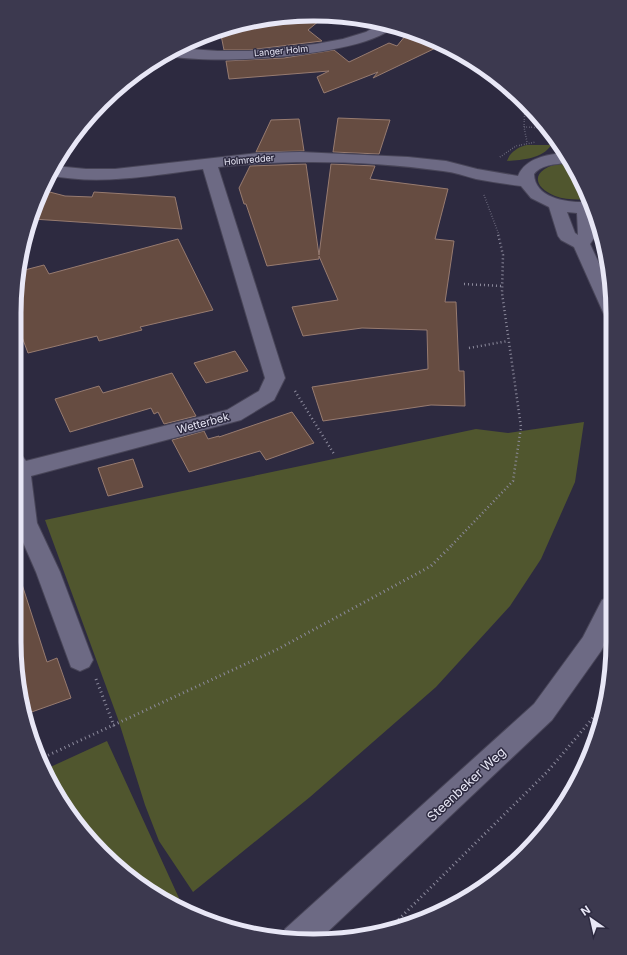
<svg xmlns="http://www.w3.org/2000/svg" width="627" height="955" viewBox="0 0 627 955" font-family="Inter,sans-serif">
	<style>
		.green { fill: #50562e }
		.building { fill: #664c41; stroke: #977b70 }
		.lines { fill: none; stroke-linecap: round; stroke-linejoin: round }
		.minor-casing { stroke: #484558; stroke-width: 2 }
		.path-far2 { stroke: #8d8b9d; stroke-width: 1.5; stroke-dasharray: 0.5 2; stroke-linecap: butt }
		.path-far1 { stroke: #8d8b9d; stroke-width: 2.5; stroke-dasharray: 1 3; stroke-linecap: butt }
		.path { stroke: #8d8b9d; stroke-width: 3; stroke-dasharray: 1 3.5; stroke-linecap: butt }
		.minor { fill: #6d6a84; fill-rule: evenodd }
		.labels { text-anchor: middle; stroke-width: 3; stroke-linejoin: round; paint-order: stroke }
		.far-street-label { font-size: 9px; fill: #e8e7f6; stroke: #2d2a40 }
		.street-label { font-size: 11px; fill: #e8e7f6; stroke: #2d2a40 }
		.near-street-label { font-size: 13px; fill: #e8e7f6; stroke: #2d2a40 }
		.rim { fill: none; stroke: #e8e7f6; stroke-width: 5 }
	</style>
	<rect width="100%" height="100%" fill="#2d2a40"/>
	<path class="green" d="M527 145H551C543 159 521 160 507 161 510 152 518 147 527 145Z
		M561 163H571L582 181 589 199C578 200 566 200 555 196 528 184 535 168 561 163Z
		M584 422 575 482 541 559 510 606 436 687 310 797 193 892 159 841 145 805 118 719 45 520 476 429 508 433Z
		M107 741 184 909 131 879 65 808 46 769Z"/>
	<path class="building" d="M294 15 325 16 308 30 322 41 249 50H224L220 30 236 24Z
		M410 30 442 45 373 78 378 72 324 93 317 77 329 71 229 79 226 61 284 58 334 50 349 62 389 43 397 46Z
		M338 118 390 120 379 154 333 152Z
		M299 119 304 151 256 152 271 120Z
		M306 164 319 255 331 164 375 166 370 179 448 189 435 239 454 241 445 302H456L459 371H464L465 406 431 405 323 421 312 387 428 369 427 330 362 328 303 336 292 307 338 300 319 256V259L267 266 246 204H244L239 188 250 166Z
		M42 190 65 196 92 197 94 192 175 197 182 229 33 219Z
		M178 239 213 310 140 327 142 330 99 341 97 336 28 353 16 321 17 272 44 265 49 274Z
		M235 351 248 371 206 383 194 363Z
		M172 373 196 416 164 424 158 412 154 414 151 408 70 432 55 399 99 386 103 393Z
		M292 412 314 443 266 460 260 451 189 472 172 440 204 431 208 439 219 436V437Z
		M133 459 143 487 108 496 98 468Z
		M14 575H19L47 662 57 658 71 698 26 714 14 642Z"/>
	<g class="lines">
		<defs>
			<path id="minor" d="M381 23 394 26C365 57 206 66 165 55L175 48 218 51H249L316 44 343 39 366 32Z
				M300 152 408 157 446 161 477 169 518 176C525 158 548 154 565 153L570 162C558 165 543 163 534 174 535 200 571 203 590 202L594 213 597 234 590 244 612 291V318L605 316 603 312 574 247 561 240 558 236 549 207 531 198 521 186C506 184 491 182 476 179 465 176 454 172 443 171 370 161 291 159 218 167L285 378 274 400 241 420 31 476 37 523 60 572 93 660 89 667 80 671 71 667 36 572 15 524V454L23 457 26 461 227 410 259 391 265 378 203 169C153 175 99 186 49 175L55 166 86 169H115L259 153ZM567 212 577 213 578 235 575 233Z
				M611 597V632L601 651 552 720 320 939 294 940 282 938 285 929 534 704 583 637 602 600Z"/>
		</defs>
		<use href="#minor" class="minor-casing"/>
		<path class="path-far2" d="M108 98 154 64
			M525 104 524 127 527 142
			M524 127 548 128
			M500 157 516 146 536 142
			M484 195 499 235"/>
		<path class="path-far1" d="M464 284 502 286
			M469 348 508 341
			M295 391 334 454
			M452 545 513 481 521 427 502 293 503 255 498 234"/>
		<path class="path" d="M96 679 114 726
			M40 759 278 649 431 566 453 544
			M389 929 548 771 603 706"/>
		<use href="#minor" class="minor"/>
	</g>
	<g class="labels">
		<g class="far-street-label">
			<text transform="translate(281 51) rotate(-5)" y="3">Langer Holm</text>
			<text transform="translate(249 160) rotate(-5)" y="3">Holmredder</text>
		</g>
		<g class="street-label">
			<text transform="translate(203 423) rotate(-15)" y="4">Wetterbek</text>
		</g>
		<g class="near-street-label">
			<text transform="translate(466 784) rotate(-43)" y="5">Steenbeker Weg</text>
		</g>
	</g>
	<path d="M0 0H627V955H0ZM313 21H314A292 292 0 0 1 606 313V642A292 292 0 0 1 314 934H313A292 292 0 0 1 21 642V313A292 292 0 0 1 313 21Z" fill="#3c394f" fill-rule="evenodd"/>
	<path class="rim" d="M313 21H314A292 292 0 0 1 606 313V642A292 292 0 0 1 314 934H313A292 292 0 0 1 21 642V313A292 292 0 0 1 313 21Z"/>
	<g transform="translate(591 919) rotate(326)" stroke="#2d2a40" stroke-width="3" paint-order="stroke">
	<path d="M0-3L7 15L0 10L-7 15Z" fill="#e8e7f6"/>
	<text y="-6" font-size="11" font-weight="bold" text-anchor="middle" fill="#e8e7f6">N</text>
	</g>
</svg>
